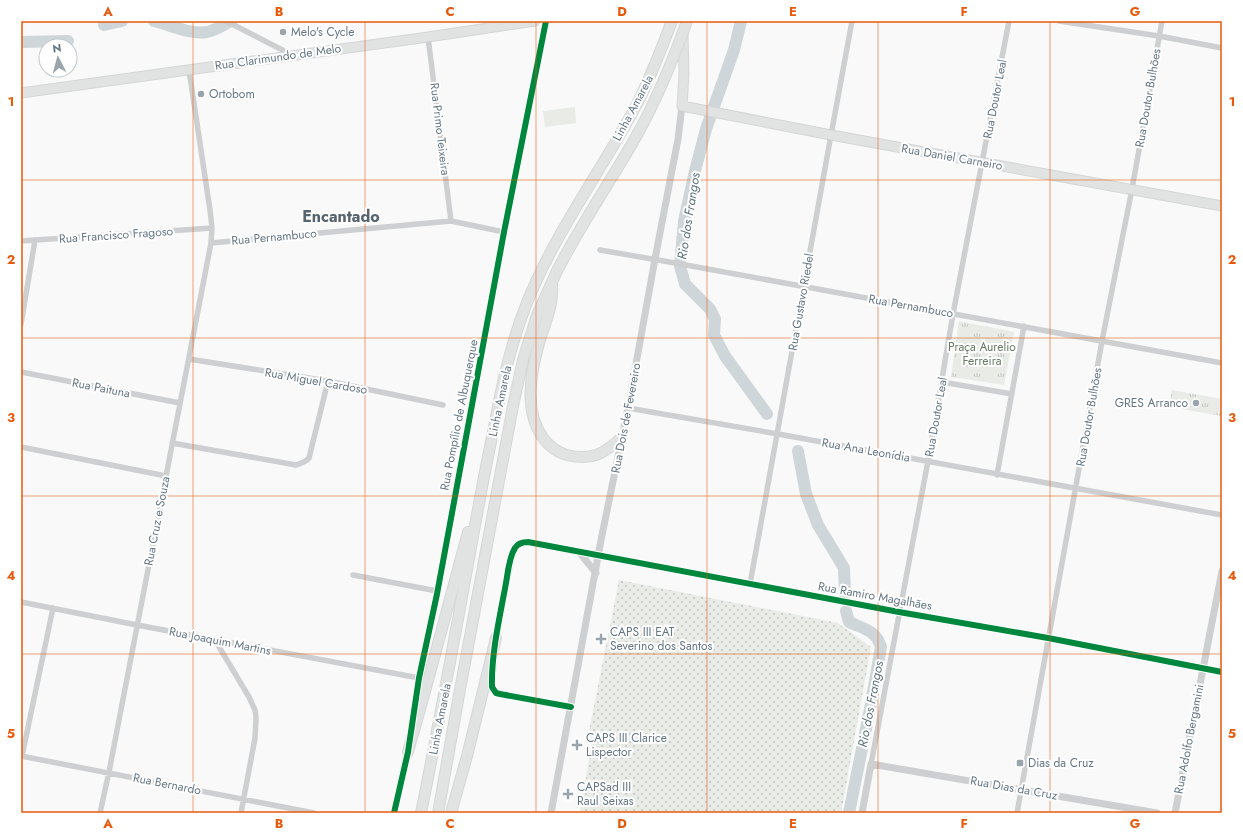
<svg xmlns="http://www.w3.org/2000/svg" width="1243" height="834" viewBox="0 0 1243 834" font-family="Jost,sans-serif">
	<style>
		.grass { fill: url(#grass-dots) }
		.park { fill: url(#park-tufts) }
		.pitch { fill: #e8ebe6 }
		.lines { fill: none; stroke-linecap: round; stroke-linejoin: round }
		.river { stroke: #ced6d9; stroke-width: 12 }
		.primary-casing { stroke: #d5d6d7; stroke-width: 11 }
		.motorway-casing { stroke: #d5d6d6; stroke-width: 12 }
		.minor { stroke: #cecfd0; stroke-width: 5.5 }
		.tertiary { stroke: #cecfd0; stroke-width: 7 }
		.primary { stroke: #e1e2e2; stroke-width: 9 }
		.motorway { stroke: #e1e2e2; stroke-width: 10 }
		.motorway-bridge-casing { stroke: #d5d6d6; stroke-width: 12; stroke-linecap: butt }
		.motorway-bridge { stroke: #e1e2e2; stroke-width: 10 }
		.cycleway-casing { stroke: #fff; stroke-width: 8 }
		.cycleway { stroke: #00873e; stroke-width: 6 }
		.grid { fill: none; stroke: #e8590c; stroke-width: 1; stroke-opacity: 0.55 }
		.poi-dot { fill: #99a4ac; stroke: #fff; stroke-width: 1.5 }
		.labels { text-anchor: middle; stroke-width: 4; stroke-linejoin: round; paint-order: stroke }
		.poi-label { font-size: 12px; fill: #657683; stroke: #fff; text-anchor: start }
		.street-label { font-size: 12px; fill: #657683; stroke: #fff }
		.park-label { font-size: 12px; fill: #687a64; stroke: #fff }
		.water-label { font-size: 13px; font-style: italic; fill: #60757c; stroke: #fff }
		.district-label { font-size: 16px; font-weight: bold; fill: #57646e; stroke: #fff }
		.neatline { fill: none; stroke: #e8590c; stroke-width: 1.5 }
		.grid-label { font-size: 13px; text-anchor: middle; font-weight: bold; fill: #e8590c }
	</style>
	<defs>
		<pattern id="grass-dots" width="8" height="8" patternUnits="userSpaceOnUse"><rect width="8" height="8" fill="#e8ebe6"/><path d="M2 2h.1M6 6h.1" fill="none" stroke="#c0c3c0" stroke-width="1.8" stroke-linecap="round"/></pattern>
		<pattern id="park-tufts" width="24" height="20" patternUnits="userSpaceOnUse"><rect width="24" height="20" fill="#e8ebe6"/><path d="M3 7l-1-3M5 7V3M7 7l1-3M15 17l-1-3M17 17v-4M19 17l1-3" fill="none" stroke="#c0c3c0"/></pattern>
	</defs>
	<rect width="100%" height="100%" fill="#f9f9f9"/>
	<path class="grass" d="M619 580 838 623 871 647 841 813H580L592 742 589 731Z"/>
	<path class="park" d="M959 321 1014 332 1004 385 951 377Z
		M1172 390 1222 399V416L1169 407Z"/>
	<path class="pitch" d="M575 107 576 123 545 127 543 111Z"/>
	<g class="lines">
		<path class="river" d="M154 21C171 25 190 35 207 32 216 30 223 25 231 21
			M741 21 734 50 706 129 695 171 684 221 680 266 685 284 710 309 715 319 714 335 725 356 767 414
			M104 25 122 21
			M21 42 68 41
			M798 451 806 494 818 525 844 568 845 593
			M846 611 849 622C864 629 876 630 881 647L870 709 849 813"/>
		<defs>
			<path id="primary" d="M683 33 684 74 682 106 831 135 1222 206
				M21 93 428 37 535 21"/>
			<path id="motorway" d="M552 283C554 304 546 320 540 340 531 370 523 410 543 438 548 445 558 453 567 455 592 461 604 454 622 437
				M408 752 426 688 468 532
				M421 813C440 719 457 625 474 531 480 498 486 465 493 432 501 389 510 346 526 305 554 234 600 173 636 106 650 79 661 50 672 21
				M438 813 459 695 513 406 523 360 537 315 557 271
				M451 813 467 756 496 638"/>
		</defs>
		<use href="#primary" class="primary-casing"/>
		<use href="#motorway" class="motorway-casing"/>
		<path class="minor" d="M226 21 292 55
			M1059 21 1159 36 1222 48
			M428 37 451 221
			M21 241 212 228
			M211 243 451 221 504 232
			M600 250 675 263 1222 363
			M21 324 35 240
			M189 359 328 381 443 405
			M21 372 180 403
			M942 382 1012 394
			M628 408 778 434 1222 515
			M172 443 296 465C301 463 306 462 309 458L328 381
			M21 447 166 476
			M997 475 1024 326
			M599 556 899 612 1048 638 1222 672
			M353 575 437 591
			M750 584 831 135 852 21
			M21 602 137 625 419 678
			M215 640 249 697 255 710 256 718 255 738 241 813
			M494 664 492 687 496 693 571 707
			M21 756 314 813
			M22 756 53 608
			M871 764 928 461 953 314 1009 21
			M100 813 109 772 211 243 212 228 210 210 189 70
			M1017 813 1102 341 1132 189 1162 21"/>
		<path class="tertiary" d="M579 552 596 573
			M496 638 510 563 513 552 518 544 528 542 599 556
			M412 723 419 678 437 594 504 232 546 21
			M394 813 408 749
			M551 813 601 540 628 408 655 259 678 139 682 106
			M862 813 871 764 1157 813
			M1175 813 1222 571"/>
		<use href="#primary" class="primary"/>
		<use href="#motorway" class="motorway"/>
		<defs>
			<path id="motorway-bridge" d="M557 271C581 224 611 181 637 135 657 99 673 60 687 21"/>
		</defs>
		<use href="#motorway-bridge" class="motorway-bridge-casing"/>
		<use href="#motorway-bridge" class="motorway-bridge"/>
		<defs>
			<path id="cycleway" d="M571 707 500 694 496 693 492 687C491 654 500 616 506 583 508 572 509 557 515 548 518 543 523 542 528 542L899 612 1048 638 1222 672
				M394 813 408 752 419 678 437 594 504 232 546 21"/>
		</defs>
		<use href="#cycleway" class="cycleway-casing"/>
		<use href="#cycleway" class="cycleway"/>
	</g>
	<path class="grid" d="M193 21V813M365 21V813M536 21V813M707 21V813M878 21V813M1050 21V813M21 180H1222M21 338H1222M21 496H1222M21 654H1222"/>
	<g class="poi-dot">
		<circle cx="283" cy="32" r="4"/>
		<circle cx="201" cy="94" r="4"/>
		<circle cx="1196" cy="403" r="4"/>
		<path d="M599 633h4v4h4v4h-4v4h-4v-4h-4v-4h4z"/>
		<path d="M575 739h4v4h4v4h-4v4h-4v-4h-4v-4h4z"/>
		<rect x="1016" y="759" width="8" height="8" rx="2"/>
		<path d="M566 788h4v4h4v4h-4v4h-4v-4h-4v-4h4z"/>
	</g>
	<g class="labels">
		<g class="poi-label">
			<text x="291" y="36">Melo's Cycle</text>
			<text x="209" y="98">Ortobom</text>
			<text x="1188" y="407" text-anchor="end">GRES Arranco</text>
			<text x="610" y="636">CAPS III EAT<tspan x="610" dy="14">Severino dos Santos</tspan></text>
			<text x="586" y="742">CAPS III Clarice<tspan x="586" dy="14">Lispector</tspan></text>
			<text x="1028" y="767">Dias da Cruz</text>
			<text x="577" y="791">CAPSad III<tspan x="577" dy="14">Raul Seixas</tspan></text>
		</g>
		<g class="street-label">
			<text transform="translate(278 57) rotate(-8)" y="4">Rua Clarimundo de Melo</text>
			<text transform="translate(1148 98) rotate(-80)" y="4">Rua Doutor Bulhões</text>
			<text transform="translate(995 99) rotate(-79)" y="4">Rua Doutor Leal</text>
			<text transform="translate(633 108) rotate(-62)" y="4">Linha Amarela</text>
			<text transform="translate(440 129) rotate(83)" y="4">Rua Primo Teixeira</text>
			<text transform="translate(952 157) rotate(10)" y="4">Rua Daniel Carneiro</text>
			<text transform="translate(116 235) rotate(-4)" y="4">Rua Francisco Fragoso</text>
			<text transform="translate(274 237) rotate(-5)" y="4">Rua Pernambuco</text>
			<text transform="translate(801 302) rotate(-80)" y="4">Rua Gustavo Riedel</text>
			<text transform="translate(911 306) rotate(10)" y="4">Rua Pernambuco</text>
			<text transform="translate(316 381) rotate(10)" y="4">Rua Miguel Cardoso</text>
			<text transform="translate(101 388) rotate(11)" y="4">Rua Paituna</text>
			<text transform="translate(500 401) rotate(-78)" y="4">Linha Amarela</text>
			<text transform="translate(459 415) rotate(-79)" y="4">Rua Pompílio de Albuquerque</text>
			<text transform="translate(936 417) rotate(-80)" y="4">Rua Doutor Leal</text>
			<text transform="translate(1089 417) rotate(-80)" y="4">Rua Doutor Bulhões</text>
			<text transform="translate(626 418) rotate(-79)" y="4">Rua Dois de Fevereiro</text>
			<text transform="translate(866 450) rotate(10)" y="4">Rua Ana Leonídia</text>
			<text transform="translate(157 521) rotate(-79)" y="4">Rua Cruz e Souza</text>
			<text transform="translate(875 596) rotate(10)" y="4">Rua Ramiro Magalhães</text>
			<text transform="translate(220 641) rotate(11)" y="4">Rua Joaquim Martins</text>
			<text transform="translate(440 719) rotate(-79)" y="4">Linha Amarela</text>
			<text transform="translate(1189 739) rotate(-79)" y="4">Rua Adolfo Bergamini</text>
			<text transform="translate(167 784) rotate(11)" y="4">Rua Bernardo</text>
			<text transform="translate(1014 788) rotate(10)" y="4">Rua Dias da Cruz</text>
		</g>
		<g class="park-label">
			<text x="982" y="351">Praça Aurelio<tspan x="982" dy="14">Ferreira</tspan></text>
		</g>
		<g class="water-label">
			<text transform="translate(688 216) rotate(-81)" y="5">Rio dos Frangos</text>
			<text transform="translate(870 704) rotate(-79)" y="5">Rio dos Frangos</text>
		</g>
		<g class="district-label">
			<text x="341" y="222">Encantado</text>
		</g>
	</g>
	<rect width="1243" height="834" fill="none" stroke="#ffffff" stroke-width="44"/>
	<g transform="translate(58 58) rotate(354)"><circle r="19" fill="#ffffff" stroke="#c1c8cd"/>
	<path d="M0-3L7 15L0 10L-7 15Z" fill="#99a4ac"/>
	<text y="-6" font-size="11" font-weight="bold" text-anchor="middle" fill="#657683">N</text>
	</g>
	<rect x="22" y="22" width="1199" height="790" class="neatline"/>
	<g class="grid-label">
		<text x="108" y="16">A</text>
		<text x="279" y="16">B</text>
		<text x="450" y="16">C</text>
		<text x="622" y="16">D</text>
		<text x="793" y="16">E</text>
		<text x="964" y="16">F</text>
		<text x="1135" y="16">G</text>
		<text x="11" y="106">1</text>
		<text x="1232" y="106">1</text>
		<text x="11" y="264">2</text>
		<text x="1232" y="264">2</text>
		<text x="11" y="422">3</text>
		<text x="1232" y="422">3</text>
		<text x="11" y="580">4</text>
		<text x="1232" y="580">4</text>
		<text x="11" y="738">5</text>
		<text x="1232" y="738">5</text>
		<text x="108" y="828">A</text>
		<text x="279" y="828">B</text>
		<text x="450" y="828">C</text>
		<text x="622" y="828">D</text>
		<text x="793" y="828">E</text>
		<text x="964" y="828">F</text>
		<text x="1135" y="828">G</text>
	</g>
</svg>
